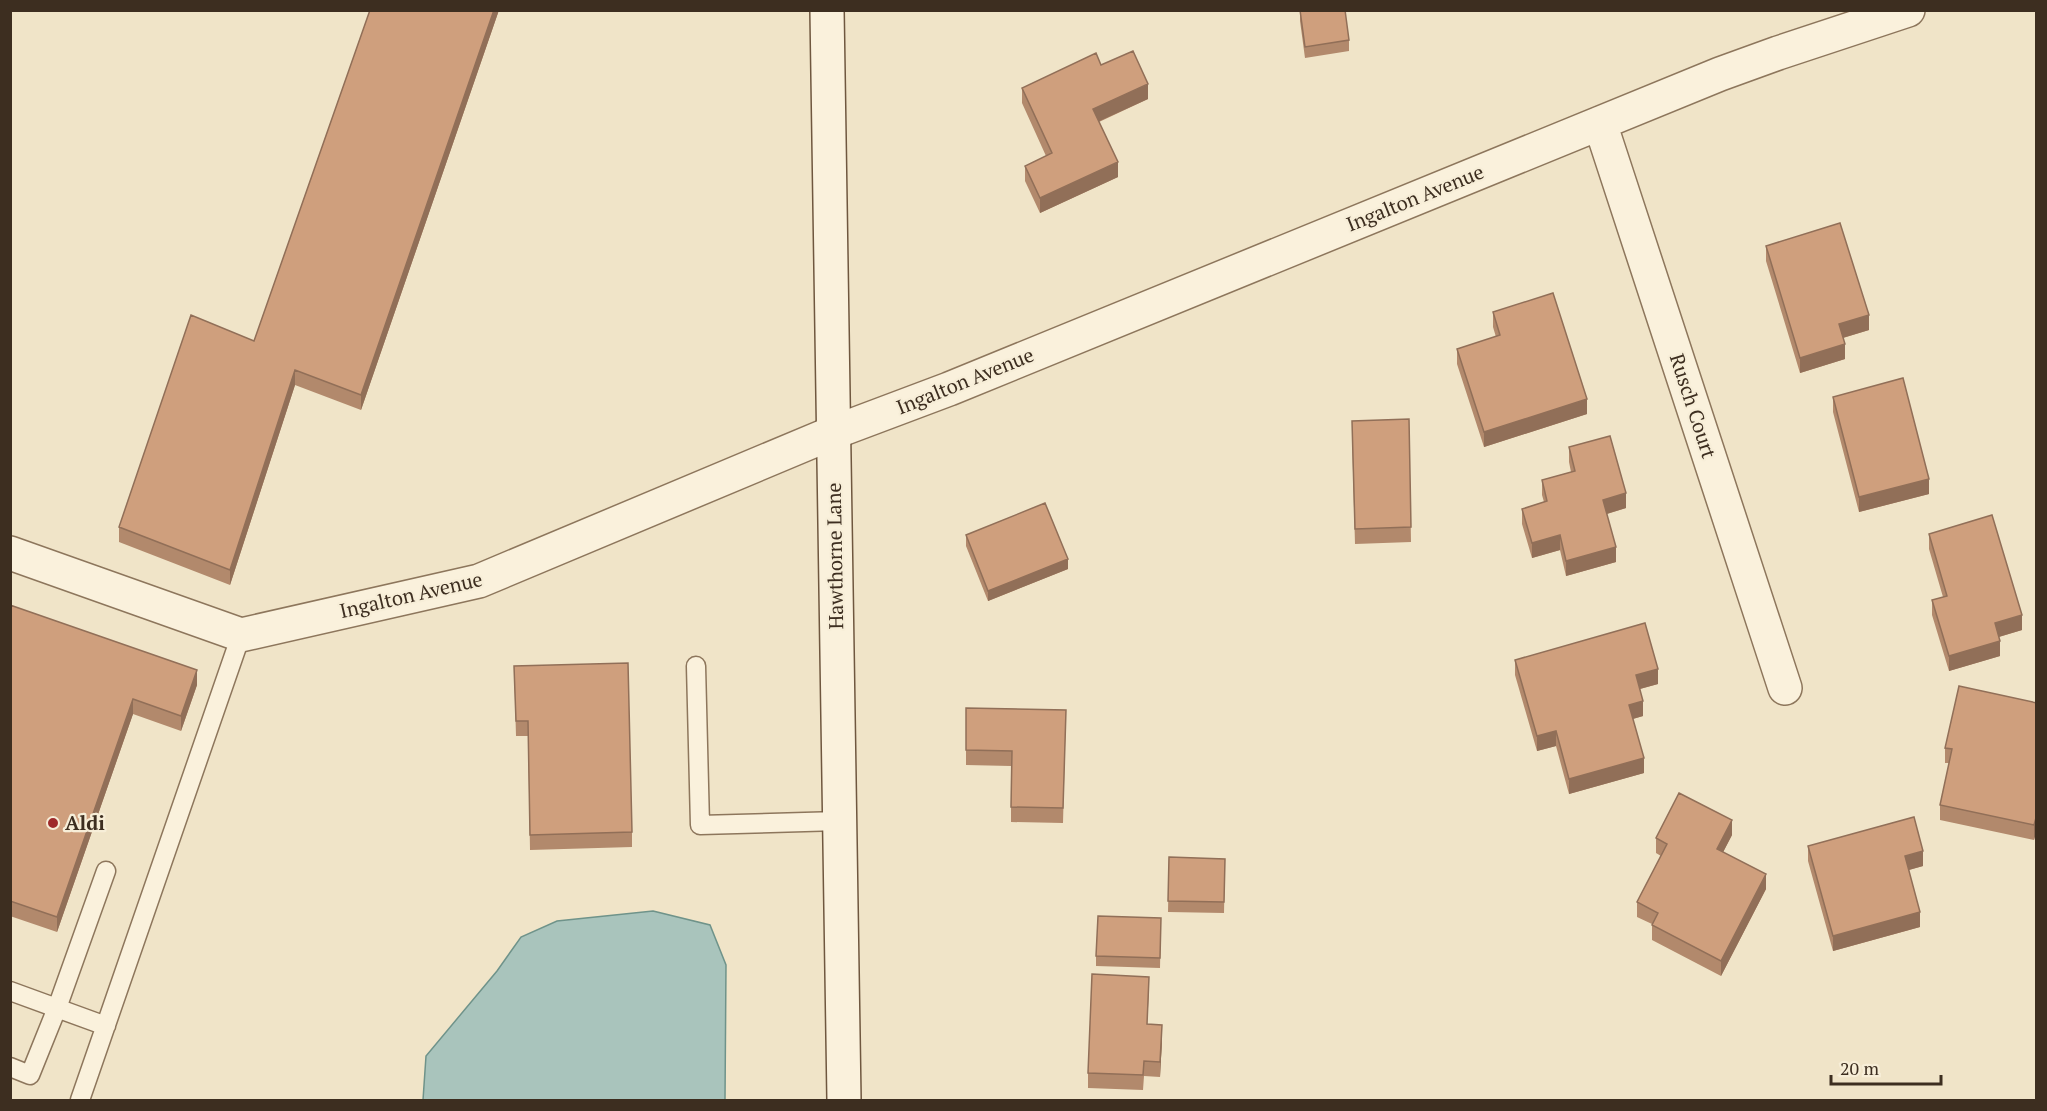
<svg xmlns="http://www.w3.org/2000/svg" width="2047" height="1111" viewBox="0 0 2047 1111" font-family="'PT Serif',serif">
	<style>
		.water { fill: #a9c4bc; stroke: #6f938a; stroke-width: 1.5 }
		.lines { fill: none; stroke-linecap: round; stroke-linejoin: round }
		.lane-casing { stroke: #8d765c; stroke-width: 21 }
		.street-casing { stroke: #8d765c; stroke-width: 36 }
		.secondary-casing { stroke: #6f573f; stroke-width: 36 }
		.lane { stroke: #faf1dc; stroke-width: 18 }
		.street { stroke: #faf1dc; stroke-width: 33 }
		.secondary { stroke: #faf1dc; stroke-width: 33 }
		.wall { fill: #b2896c }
		.shaded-wall { fill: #916f58 }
		.building { fill: #cf9f7d; stroke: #916f58; stroke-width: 1.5 }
		.poi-dot { fill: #9e2a2b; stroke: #f7eed8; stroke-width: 2 }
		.labels { text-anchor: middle; stroke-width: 4.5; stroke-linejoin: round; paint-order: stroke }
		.street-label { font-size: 20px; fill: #3d2e20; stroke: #f7eed8 }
		.poi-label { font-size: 20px; font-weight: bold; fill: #3d2e20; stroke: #f7eed8; text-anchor: start }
	</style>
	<rect width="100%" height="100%" fill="#f0e4c8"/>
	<path class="water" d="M653 911 710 925 726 965 725 1100H423L426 1056 497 971 521 937 557 921Z"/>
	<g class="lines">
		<defs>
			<path id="lane" d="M696 666 700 825 839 821
				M10 991 106 1026
				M10 1067 30 1075 57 1008 106 871
				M80 1100 241 635"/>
			<path id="street" d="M1600 123 1785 688
				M10 553 241 635 479 581 832 433 949 389 1720 74 1778 53 1908 10"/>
			<path id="secondary" d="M827 10 844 1100"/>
		</defs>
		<use href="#lane" class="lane-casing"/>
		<use href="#street" class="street-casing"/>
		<use href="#secondary" class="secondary-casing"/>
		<use href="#lane" class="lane"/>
		<use href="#street" class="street"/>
		<use href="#secondary" class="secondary"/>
	</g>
	<path class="wall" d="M370 10H499L361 410 295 385 230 585 119 542V527L254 341Z
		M1300 10 1349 40V51L1305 58 1300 21Z
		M1101 65 1148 99 1099 122 1118 177 1040 213 1025 181V166L1046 156 1022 103V88Z
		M1766 246 1869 330 1843 338 1845 359 1800 373 1766 261Z
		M1493 312 1587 414 1484 447 1457 364V349L1496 337 1493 327Z
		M1833 397 1929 494 1859 512 1833 412Z
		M1409 419 1411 542 1355 544 1352 436Z
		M1569 447 1626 508 1607 514 1616 562 1566 576 1560 550 1532 558 1522 524V509L1544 502 1542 495V480L1571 472 1569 462Z
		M1929 534 2022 630 1999 637 2000 656 1949 671 1932 615V600L1943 597 1929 549Z
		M966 535 1068 569 988 601 966 546Z
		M10 605 197 685 181 731 133 714 57 932 10 916Z
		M1515 660 1658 684 1640 689 1643 716 1633 719 1644 773 1569 794 1556 746 1537 751 1515 675Z
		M514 666 632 832V847L530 850 528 736H516Z
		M2037 703V829L2034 840 1940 820V805L1949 763H1945V748Z
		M966 708 1066 710 1063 823 1011 822V766L966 765Z
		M1732 835 1723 852 1766 889 1721 976 1652 940V924L1637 917V902L1661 856 1656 853V838Z
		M1808 846 1923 866 1909 870 1920 927 1833 951 1808 861Z
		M1169 857 1225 859 1224 913 1168 912Z
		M1161 918 1160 968 1096 966V956Z
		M1149 992 1147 1024 1162 1040 1160 1077 1144 1076 1143 1090 1088 1088V1073Z"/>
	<path class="shaded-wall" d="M494 10H499L361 410V395Z
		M1148 84V99L1093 124V109Z
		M1118 162V177L1040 213V198Z
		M1869 315V330L1839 339V324Z
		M1845 344V359L1800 373V358Z
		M295 370V385L230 585V570Z
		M1587 399V414L1484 447V432Z
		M1929 479V494L1859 512V497Z
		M1626 493V508L1603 515V500Z
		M1560 535V550L1532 558V543Z
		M1616 547V562L1566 576V561Z
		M1068 559V569L988 601V591Z
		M2022 615V630L1995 638V623Z
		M2000 641V656L1949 671V656Z
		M1658 669V684L1636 690V675Z
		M197 670V685L181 731V716Z
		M133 699V714L57 932V917Z
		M1643 701V716L1629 720V705Z
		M1556 731V746L1537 751V736Z
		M1644 758V773L1569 794V779Z
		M2037 814V829L2034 840V825Z
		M1732 820V835L1717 864V849Z
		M1923 851V866L1905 871V856Z
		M1766 874V889L1721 976V961Z
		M1920 912V927L1833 951V936Z
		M1162 1025V1040L1160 1077V1062Z"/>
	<path class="building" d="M370 10H494L361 395 295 370 230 570 119 527 191 315 254 341Z
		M1300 10H1345L1349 40 1305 47Z
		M1133 51 1148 84 1093 109 1118 162 1040 198 1025 166 1052 153 1022 88 1096 53 1101 65Z
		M1840 223 1869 315 1839 324 1845 344 1800 358 1766 246Z
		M1553 293 1587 399 1484 432 1457 349 1500 335 1493 312Z
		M1903 378 1929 479 1859 497 1833 397Z
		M1409 419 1411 527 1355 529 1352 421Z
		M1610 436 1626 493 1603 500 1616 547 1566 561 1560 535 1532 543 1522 509 1547 501 1542 480 1575 471 1569 447Z
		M1045 503 1068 559 988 591 966 535Z
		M1992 515 2022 615 1995 623 2000 641 1949 656 1932 600 1947 596 1929 534Z
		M10 605 197 670 181 716 133 699 57 917 10 901Z
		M1645 623 1658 669 1636 675 1643 701 1629 705 1644 758 1569 779 1556 731 1537 736 1515 660Z
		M628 663 632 832 530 835 528 721H516L514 666Z
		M1959 686 2037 703V814L2034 825 1940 805 1952 749 1945 748Z
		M966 708 1066 710 1063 808 1011 807 1012 751 966 750Z
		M1679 793 1732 820 1717 849 1766 874 1721 961 1652 925 1658 913 1637 902 1667 844 1656 838Z
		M1914 817 1923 851 1905 856 1920 912 1833 936 1808 846Z
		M1169 857 1225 859 1224 902 1168 901Z
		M1098 916 1161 918 1160 958 1096 956Z
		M1092 974 1149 977 1147 1024 1162 1025 1160 1062 1144 1061 1143 1075 1088 1073Z"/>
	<circle class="poi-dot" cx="53" cy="823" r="6"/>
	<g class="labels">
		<g class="street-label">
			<text transform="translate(1415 198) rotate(-22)" y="7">Ingalton Avenue</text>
			<text transform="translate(965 381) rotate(-22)" y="7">Ingalton Avenue</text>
			<text transform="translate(1693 406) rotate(72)" y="7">Rusch Court</text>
			<text transform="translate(835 556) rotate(-91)" y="7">Hawthorne Lane</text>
			<text transform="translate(411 595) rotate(-13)" y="7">Ingalton Avenue</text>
		</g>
		<g class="poi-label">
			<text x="65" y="830">Aldi</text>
		</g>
	</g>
	<rect width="2047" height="1111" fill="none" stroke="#3d2e20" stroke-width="24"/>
	<path d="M1831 1075v9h110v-9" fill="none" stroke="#3d2e20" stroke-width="3"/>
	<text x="1840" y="1075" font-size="18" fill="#3d2e20" stroke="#f7eed8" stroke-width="4.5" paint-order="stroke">20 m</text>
</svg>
